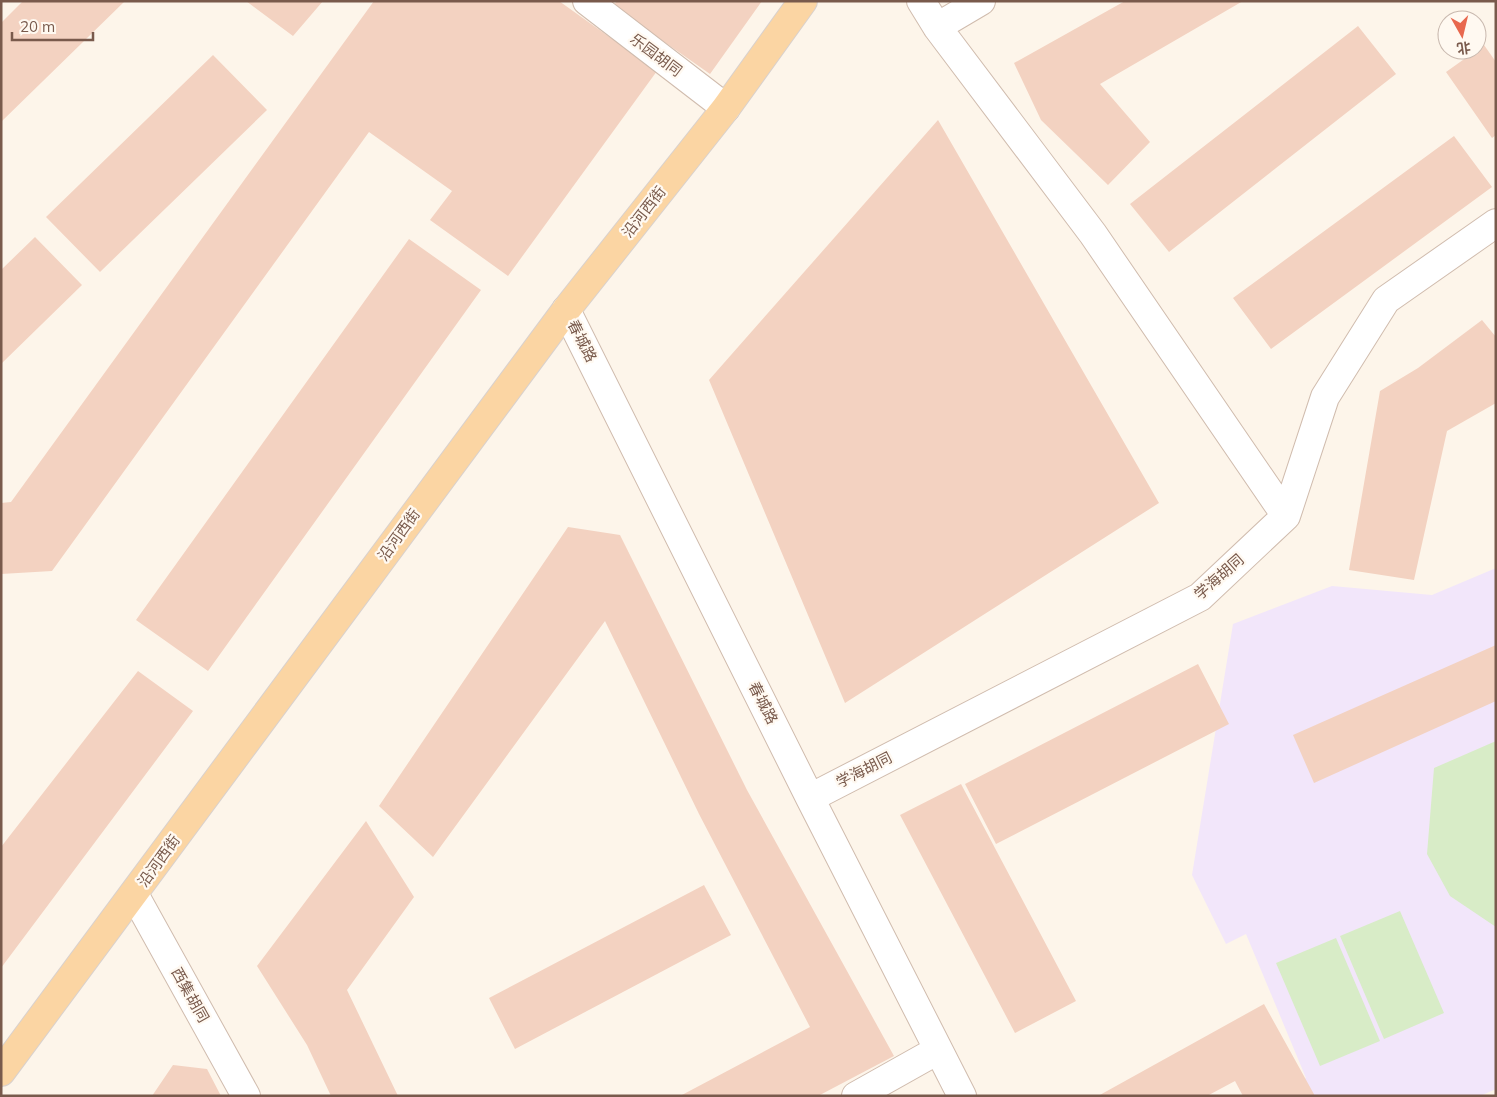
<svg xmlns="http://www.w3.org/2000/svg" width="1497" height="1097" viewBox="0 0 1497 1097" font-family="Mulish,'Noto Sans SC',sans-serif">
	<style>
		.education { fill: #f2e6fa }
		.green { fill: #d8ecc7 }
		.building { fill: #f3d2c1 }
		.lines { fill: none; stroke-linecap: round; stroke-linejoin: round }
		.minor-casing { stroke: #d0bcae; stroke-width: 30 }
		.major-casing { stroke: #d9d1cd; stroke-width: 30 }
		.minor { stroke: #fff; stroke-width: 28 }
		.major { stroke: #fbd5a3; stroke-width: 28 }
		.labels { text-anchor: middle; stroke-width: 4.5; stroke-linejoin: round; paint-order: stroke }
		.street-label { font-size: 15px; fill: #795a4c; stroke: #fff9f1 }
	</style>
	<rect width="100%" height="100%" fill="#fdf5ea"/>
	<path class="education" d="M1496 568V1089L1480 1096H1266L1306 1078 1246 934 1226 944 1192 875 1233 624 1332 586 1432 595Z"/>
	<path class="green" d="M1496 741V927L1450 896 1427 854 1434 768Z
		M1400 911 1444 1013 1384 1039 1340 936Z
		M1336 938 1380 1041 1320 1066 1276 963Z"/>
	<path class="building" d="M23 1H125L1 122V23Z
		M246 1H323L293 36Z
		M374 1H559L657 71 508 276 430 220 452 191 369 132 52 571 1 574V503L11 502Z
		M617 1H762L710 74 613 6Z
		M1125 1H1243L1100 84 1150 142 1108 185 1041 120 1014 63Z
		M1358 26 1396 74 1169 252 1130 204Z
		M1484 45 1496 62V135L1492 138 1446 72Z
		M213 55 267 110 100 272 46 217Z
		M938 120 1159 503 845 703 709 380Z
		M1454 136 1492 187 1271 349 1233 298Z
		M35 237 82 285 1 364V270Z
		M409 239 481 290 208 671 136 620Z
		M1482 320 1496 337V403L1447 431 1414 580 1349 570 1380 391 1418 368Z
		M568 527 620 535 747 790 894 1056 818 1096H680L810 1027 699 814 605 621 433 857 379 806Z
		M1496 645V701L1314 783 1293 735Z
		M1198 664 1229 724 996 844 965 784Z
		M138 671 193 711 1 968V847Z
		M961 784 1076 1001 1015 1033 900 815Z
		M366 821 414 897 347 990 398 1096H331L307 1045 257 966Z
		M704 885 731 935 515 1049 489 998Z
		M1264 1004 1315 1096H1243L1235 1081 1207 1096H1098Z
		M173 1065 207 1069 221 1096H152Z"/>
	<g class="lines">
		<defs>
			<path id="minor" d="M587 1 726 108
				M921 1 937 27 1093 234 1286 516
				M937 27 981 1
				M566 310 810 798 962 1096
				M810 798 1200 597 1286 516 1325 397 1386 300 1496 223
				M134 894 246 1096
				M856 1096 938 1050"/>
			<path id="major" d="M1 1072 566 310 726 108 803 1"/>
		</defs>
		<use href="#minor" class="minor-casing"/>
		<use href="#major" class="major-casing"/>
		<use href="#minor" class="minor"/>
		<use href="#major" class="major"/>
	</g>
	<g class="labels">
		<g class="street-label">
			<text transform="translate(656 55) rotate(37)" y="5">乐园胡同</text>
			<text transform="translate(644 212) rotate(-52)" y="5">沿河西街</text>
			<text transform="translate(582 341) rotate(63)" y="5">春城路</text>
			<text transform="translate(399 535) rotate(-54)" y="5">沿河西街</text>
			<text transform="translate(1219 577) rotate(-41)" y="5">学海胡同</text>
			<text transform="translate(763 703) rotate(63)" y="5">春城路</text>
			<text transform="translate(864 770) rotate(-27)" y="5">学海胡同</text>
			<text transform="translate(159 861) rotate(-54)" y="5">沿河西街</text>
			<text transform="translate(190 995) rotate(61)" y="5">西集胡同</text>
		</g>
	</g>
	<rect width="1497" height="1097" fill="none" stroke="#795a4c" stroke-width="5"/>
	<g transform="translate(1462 35) rotate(172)"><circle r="24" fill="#fff9f1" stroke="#c9b9af"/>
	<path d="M0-4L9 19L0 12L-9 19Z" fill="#e8684e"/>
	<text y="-8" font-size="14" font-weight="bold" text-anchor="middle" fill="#795a4c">北</text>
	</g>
	<path d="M12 32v8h81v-8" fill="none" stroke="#795a4c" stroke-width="2.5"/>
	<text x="20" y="32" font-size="15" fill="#795a4c" stroke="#fff9f1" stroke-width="4" paint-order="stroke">20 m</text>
</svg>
